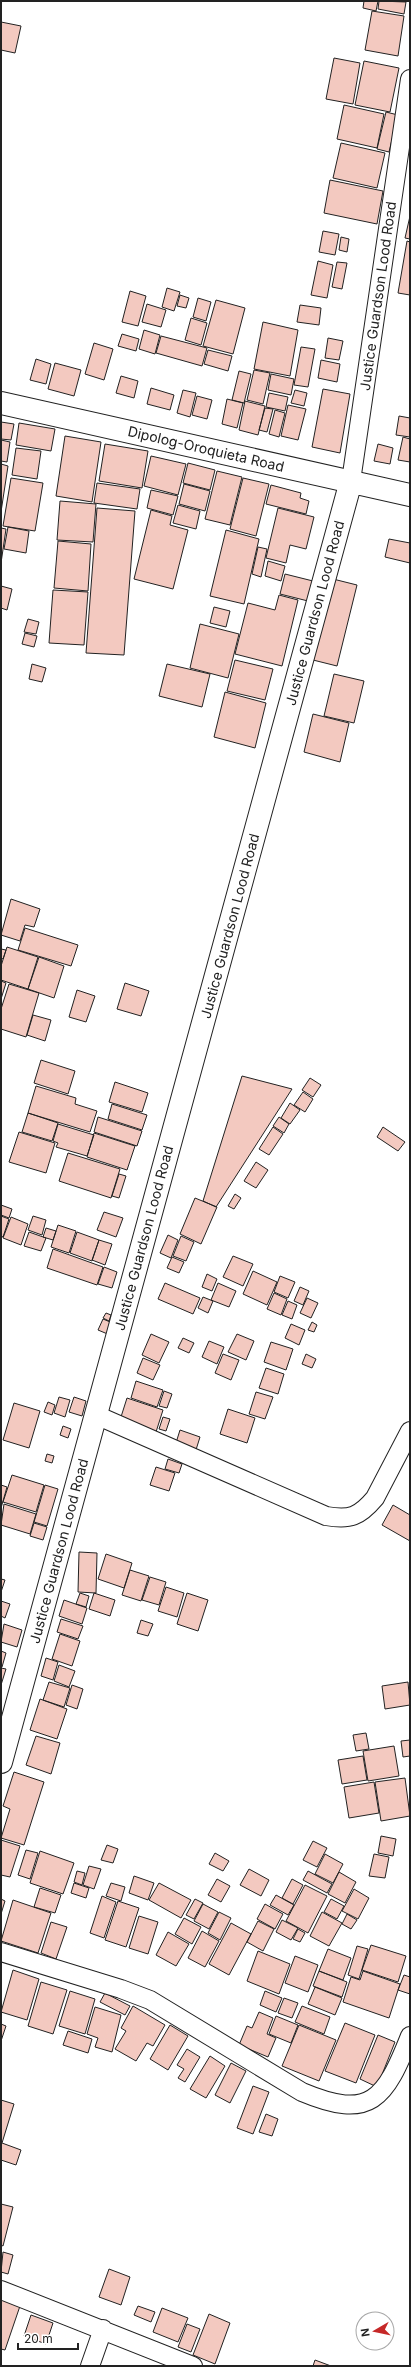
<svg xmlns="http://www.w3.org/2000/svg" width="411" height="2367" viewBox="0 0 411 2367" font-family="Inter,sans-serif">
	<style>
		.building { fill: #f3c9c0; stroke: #222 }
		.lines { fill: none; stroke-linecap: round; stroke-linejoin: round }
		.street-casing { stroke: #222; stroke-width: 20 }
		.primary-casing { stroke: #222; stroke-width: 24 }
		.street { stroke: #fff; stroke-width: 18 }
		.primary { stroke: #fff; stroke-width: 22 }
		.labels { text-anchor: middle; stroke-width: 3; stroke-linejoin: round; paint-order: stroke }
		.street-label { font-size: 14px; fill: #222; stroke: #fff }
	</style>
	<rect width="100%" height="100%" fill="#fff"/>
	<path class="building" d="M364 1H378L376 11 363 8Z
		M379 1 406 2 404 14 378 9Z
		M372 11 404 16 398 56 365 50Z
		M1 22 21 26 15 53 1 50Z
		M334 58 360 63 353 104 326 99Z
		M364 61 399 68 390 112 355 105Z
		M344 105 384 114 377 148 337 139Z
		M386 112 398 115 389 152 377 149Z
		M341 143 385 153 377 188 333 178Z
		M330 180 383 191 377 224 324 213Z
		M410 216V239L405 238Z
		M323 231 339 234 335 255 319 252Z
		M341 237 349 239 347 252 339 250Z
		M407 241 410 242V295L398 293Z
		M318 261 333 265 327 298 311 295Z
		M337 262 347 263 342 289 332 287Z
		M167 288 180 292 174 311 162 307Z
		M130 291 146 296 138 326 122 322Z
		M180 295 189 298 186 308 177 306Z
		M198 298 211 302 206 321 193 317Z
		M216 300 245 308 233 354 203 346Z
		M147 304 166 310 161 327 142 322Z
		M300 305 321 308 319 325 297 322Z
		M191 318 207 323 201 345 185 340Z
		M263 322 298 330 290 376 254 369Z
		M144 330 160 335 155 354 139 349Z
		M122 334 139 339 136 351 118 346Z
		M161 336 207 348 202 366 156 353Z
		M328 338 343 341 339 360 325 358Z
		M94 343 113 349 104 380 85 374Z
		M301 347 315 349 308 387 294 385Z
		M208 350 232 356 228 371 204 364Z
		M36 359 51 364 46 384 30 380Z
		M321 360 340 364 337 382 318 378Z
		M55 363 81 370 74 396 48 389Z
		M254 370 270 373 263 404 247 400Z
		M239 371 251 374 244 403 232 400Z
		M271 374 294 379 291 395 268 390Z
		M121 376 138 381 134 398 116 393Z
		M151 388 174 395 170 410 147 404Z
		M323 389 350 394 340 453 312 447Z
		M183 390 196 393 190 417 177 413Z
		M295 390 307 393 304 406 291 403Z
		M269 393 288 397 285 411 266 407Z
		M197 396 212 400 207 419 192 415Z
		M227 399 243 403 237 428 222 424Z
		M245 401 265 406 258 435 239 430Z
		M288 405 306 409 298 440 281 436Z
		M265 408 273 409 267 432 259 430Z
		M275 410 285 413 279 437 269 434Z
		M399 416 410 418V437L396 435Z
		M1 422 14 424 11 440 1 439Z
		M19 423 55 429 51 451 16 445Z
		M65 436 101 442 92 502 56 496Z
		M403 437 410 439V462L398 460Z
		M1 440 10 442 7 462 1 461Z
		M105 444 148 451 142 488 99 481Z
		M378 444 393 448 390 464 374 461Z
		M16 448 41 451 37 479 12 475Z
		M151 456 186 464 178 495 144 486Z
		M188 463 215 470 210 490 183 483Z
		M1 464 8 466 1 512Z
		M217 471 242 477 230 525 205 519Z
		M11 478 43 483 35 531 3 526Z
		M243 478 269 484 256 536 230 529Z
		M97 483 140 489 137 509 94 503Z
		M184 484 210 491 205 511 179 504Z
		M271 485 301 493 300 498 309 501 306 514 266 504Z
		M151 490 178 496 173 515 147 508Z
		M60 501 96 504 93 542 57 540Z
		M178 505 200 511 196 529 173 523Z
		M97 508 135 511 124 655 86 653Z
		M278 508 314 517 306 549 290 545 286 563 266 558Z
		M151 510 172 516 170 525 188 530 173 589 134 579Z
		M8 527 29 531 26 553 4 549Z
		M1 528 6 529 1 563Z
		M226 530 259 539 244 604 210 596Z
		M389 539 410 543V563L385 557Z
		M58 541 91 544 88 591 54 588Z
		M258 547 267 549 261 577 252 574Z
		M268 561 285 566 281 581 265 576Z
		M285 574 313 581 308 601 280 594Z
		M333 579 357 585 337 666 313 660Z
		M1 586 12 589 7 610 1 608Z
		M53 590 88 592 84 645 49 643Z
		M279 595 298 600 282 666 235 654 248 603 275 610Z
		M214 607 230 611 226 627 210 623Z
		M28 619 39 622 36 634 24 632Z
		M200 624 239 634 228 678 190 668Z
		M25 633 37 636 34 647 22 644Z
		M235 660 273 669 265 700 227 691Z
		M32 664 46 668 42 682 29 679Z
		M167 664 210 674 202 707 159 696Z
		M334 674 364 681 354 723 324 716Z
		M225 692 266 703 255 748 214 737Z
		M313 714 349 723 340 762 304 752Z
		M11 899 40 909 34 927 25 925 20 941 1 935Z
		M25 928 78 945 71 966 18 950Z
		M7 947 38 957 28 989 1 980V966Z
		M1 949 6 950 3 959 1 958Z
		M39 957 64 966 54 998 28 989Z
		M1 981 6 983 1 999Z
		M125 983 149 991 141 1016 117 1009Z
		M9 984 39 993 26 1037 1 1029V1009Z
		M77 990 95 996 86 1022 69 1017Z
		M33 1015 51 1020 45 1041 27 1035Z
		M41 1060 75 1071 68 1094 34 1083Z
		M242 1076 292 1089 216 1207 203 1201Z
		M310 1078 321 1085 313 1097 302 1090Z
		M115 1082 148 1093 142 1112 109 1102Z
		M36 1086 76 1098 75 1104 97 1111 90 1132 28 1113Z
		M303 1092 313 1099 305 1112 294 1105Z
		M290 1103 300 1110 290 1124 281 1118Z
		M112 1104 147 1115 142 1130 108 1119Z
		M28 1113 58 1123 52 1141 22 1132Z
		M98 1117 142 1131 137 1146 94 1132Z
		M279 1117 289 1124 284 1133 273 1126Z
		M58 1124 94 1135 87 1156 56 1147 58 1143 53 1141Z
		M273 1127 283 1134 269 1155 259 1149Z
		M383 1127 405 1142 398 1151 377 1137Z
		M19 1132 55 1143 46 1173 9 1162Z
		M94 1133 135 1146 127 1170 87 1157Z
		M68 1153 120 1169 111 1198 59 1181Z
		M256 1162 268 1170 256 1188 244 1181Z
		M119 1174 126 1176 119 1198 112 1196Z
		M235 1194 241 1198 234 1209 228 1206Z
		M195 1198 217 1207 201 1244 180 1234Z
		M1 1205 12 1209 9 1218 1 1215Z
		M104 1212 123 1218 116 1237 97 1230Z
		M1 1216 9 1219 3 1237 1 1236Z
		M33 1216 46 1220 42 1235 28 1230Z
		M11 1217 28 1224 21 1245 3 1238Z
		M58 1225 76 1231 69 1253 51 1247Z
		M46 1228 56 1231 53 1240 43 1237Z
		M29 1232 46 1238 41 1251 24 1246Z
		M77 1232 99 1240 92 1261 70 1253Z
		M168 1235 178 1240 171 1258 160 1253Z
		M181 1236 194 1242 186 1261 173 1256Z
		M99 1240 112 1244 105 1265 92 1260Z
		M53 1249 103 1267 97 1285 47 1268Z
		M233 1256 253 1264 243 1286 223 1277Z
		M172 1257 184 1262 179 1273 167 1268Z
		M104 1267 117 1272 112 1288 98 1284Z
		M253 1271 277 1282 267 1305 243 1294Z
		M207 1274 217 1279 212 1291 202 1287Z
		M280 1276 295 1282 288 1298 274 1292Z
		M165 1283 200 1298 193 1314 158 1299Z
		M218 1283 236 1291 229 1307 211 1300Z
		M300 1287 309 1291 303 1305 294 1301Z
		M274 1293 287 1299 281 1315 267 1309Z
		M203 1297 213 1301 208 1313 198 1308Z
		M307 1298 318 1303 311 1318 300 1313Z
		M288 1301 297 1305 292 1319 282 1315Z
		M106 1313 111 1315 109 1321 103 1318Z
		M103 1319 115 1324 110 1335 98 1330Z
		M312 1322 317 1325 314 1332 308 1330Z
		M291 1324 305 1330 299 1345 285 1338Z
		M151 1334 169 1342 159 1363 142 1355Z
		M237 1334 254 1341 246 1360 228 1352Z
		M183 1338 194 1343 189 1353 178 1348Z
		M209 1341 224 1347 217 1364 202 1357Z
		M271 1342 293 1349 286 1370 264 1362Z
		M223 1354 239 1360 231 1380 215 1373Z
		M306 1354 316 1359 312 1368 302 1364Z
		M143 1358 160 1365 153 1380 137 1373Z
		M266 1368 284 1374 278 1394 259 1388Z
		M136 1381 163 1390 157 1407 131 1398Z
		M164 1391 172 1394 167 1408 159 1406Z
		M256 1392 273 1397 265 1419 249 1414Z
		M59 1397 70 1400 65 1417 54 1413Z
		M74 1397 86 1401 82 1416 69 1412Z
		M127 1398 163 1410 156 1432 120 1420Z
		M48 1402 55 1405 52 1415 44 1412Z
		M14 1403 40 1411 29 1448 3 1440Z
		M228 1409 255 1418 247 1443 220 1434Z
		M163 1417 170 1419 166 1431 159 1429Z
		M63 1426 71 1429 68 1438 60 1435Z
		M180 1430 200 1437 195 1453 175 1446Z
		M47 1454 54 1456 52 1463 45 1461Z
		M168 1459 182 1464 179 1473 165 1469Z
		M156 1467 175 1473 169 1491 150 1485Z
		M12 1475 44 1485 36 1512 3 1502Z
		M1 1485 7 1487 1 1508Z
		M45 1485 58 1489 47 1526 34 1522Z
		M4 1504 36 1514 30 1534 1 1525Z
		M393 1505 410 1515V1541L382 1525Z
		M34 1523 47 1527 43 1540 30 1536Z
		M79 1552 97 1553 96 1593 78 1592Z
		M106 1554 132 1563 124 1588 98 1579Z
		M130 1570 149 1576 141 1601 122 1595Z
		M150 1577 166 1582 159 1605 142 1600Z
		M1 1579 5 1580 1 1592Z
		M166 1587 184 1593 177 1617 158 1611Z
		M80 1593 89 1596 86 1607 76 1604Z
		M94 1593 115 1600 110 1616 89 1609Z
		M187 1593 208 1600 198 1631 177 1624Z
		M64 1600 87 1608 82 1624 59 1616Z
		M1 1601 10 1604 5 1618 1 1616Z
		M61 1619 83 1626 78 1639 57 1632Z
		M141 1620 153 1624 148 1636 137 1633Z
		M4 1624 22 1630 17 1647 1 1642Z
		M60 1634 80 1641 72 1666 52 1659Z
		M1 1651 6 1653 2 1667H1Z
		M46 1658 58 1662 53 1680 41 1676Z
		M59 1665 75 1671 69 1687 54 1681Z
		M1 1668 6 1669 1 1685Z
		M49 1682 70 1688 64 1707 43 1700Z
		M408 1682 410 1705 385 1709 382 1686Z
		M72 1685 83 1689 77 1709 66 1705Z
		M40 1699 67 1709 57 1739 30 1730Z
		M366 1733 369 1749 356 1751 353 1735Z
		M36 1736 60 1743 51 1774 26 1765Z
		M410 1740V1756L403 1757 401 1741Z
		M394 1746 399 1776 368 1781 363 1751Z
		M363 1756 367 1780 342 1784 338 1760Z
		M14 1772 44 1782 24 1845 1 1838 10 1809 3 1806Z
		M405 1778 410 1816 381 1821 375 1782Z
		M374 1782 379 1813 349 1818 344 1787Z
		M381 1836 396 1839 393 1856 378 1853Z
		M1 1840 20 1846 10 1877 1 1875Z
		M313 1841 327 1848 317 1867 303 1860Z
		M107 1845 118 1849 113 1863 101 1860Z
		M26 1850 38 1853 30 1879 18 1875Z
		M40 1851 74 1863 63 1894 30 1883Z
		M215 1853 229 1861 223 1871 209 1864Z
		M325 1854 343 1864 333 1883 315 1874Z
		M374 1854 389 1857 385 1878 369 1876Z
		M89 1866 101 1869 94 1889 83 1885Z
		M249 1869 269 1880 261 1896 240 1885Z
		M77 1871 85 1873 82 1885 74 1882Z
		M308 1871 332 1884 327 1893 303 1880Z
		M339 1872 356 1882 345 1903 328 1894Z
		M134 1876 154 1883 148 1900 129 1893Z
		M217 1879 230 1886 221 1902 208 1895Z
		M292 1879 303 1885 293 1904 282 1898Z
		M74 1883 89 1888 86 1898 71 1893Z
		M111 1883 125 1887 121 1901 106 1896Z
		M159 1883 191 1900 181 1918 149 1900Z
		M305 1885 327 1896 308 1933 286 1921Z
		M40 1888 61 1895 55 1913 34 1907Z
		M354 1889 369 1898 358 1919 342 1911Z
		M276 1895 294 1905 288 1915 270 1905Z
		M102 1896 116 1902 104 1938 90 1933Z
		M1 1899 5 1901 1 1914Z
		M195 1899 203 1903 194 1919 186 1915Z
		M331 1899 344 1906 337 1919 324 1912Z
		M13 1900 51 1913 38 1953 1 1941Z
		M118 1901 139 1908 126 1947 105 1940Z
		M203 1904 218 1912 209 1929 194 1921Z
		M265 1904 283 1914 275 1929 257 1919Z
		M219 1912 231 1918 220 1940 208 1933Z
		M322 1912 342 1923 329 1946 310 1936Z
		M347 1914 357 1920 351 1929 342 1924Z
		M139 1916 158 1922 148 1954 129 1948Z
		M184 1918 201 1927 192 1944 175 1934Z
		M282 1920 298 1928 291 1940 276 1932Z
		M258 1921 274 1929 263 1951 247 1942Z
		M51 1922 67 1927 56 1959 41 1953Z
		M231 1923 251 1934 229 1975 209 1964Z
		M298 1929 305 1933 300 1942 293 1939Z
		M202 1931 219 1941 205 1967 188 1958Z
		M168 1932 189 1944 176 1966 156 1955Z
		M371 1945 406 1956 398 1982 362 1970Z
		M357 1946 368 1949 359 1979 348 1975Z
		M328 1949 351 1958 343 1980 319 1971Z
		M258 1951 290 1964 279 1994 247 1981Z
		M295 1956 318 1965 308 1992 285 1983Z
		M13 1970 39 1979 27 2020 1 2012Z
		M319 1971 347 1982 342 1997 313 1986Z
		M363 1971 400 1984 389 2018 343 2002 351 1977 360 1980Z
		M404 1975 410 1977V1994L398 1990Z
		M41 1982 67 1990 53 2034 28 2026Z
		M315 1987 342 1998 335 2015 308 2004Z
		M70 1991 95 1999 85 2034 59 2026Z
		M265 1991 282 1998 276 2012 260 2005Z
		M105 1993 130 2006 125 2015 100 2002Z
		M284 1998 298 2003 292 2018 278 2013Z
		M133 2006 165 2025 153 2046 147 2043 136 2061 115 2049 126 2031 121 2028Z
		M302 2006 330 2017 324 2034 295 2022Z
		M95 2007 121 2015 112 2052 95 2047 98 2038 87 2034Z
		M259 2012 273 2018 267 2034 276 2038 268 2057 239 2045 247 2026 252 2028Z
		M276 2016 298 2025 291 2043 269 2034Z
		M345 2023 375 2035 356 2083 325 2071Z
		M1 2024 6 2026 1 2041Z
		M170 2025 188 2036 168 2070 150 2059Z
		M299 2025 336 2040 319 2081 282 2066Z
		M68 2031 92 2039 88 2053 63 2045Z
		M378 2035 395 2042 377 2087 360 2079Z
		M187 2049 200 2057 185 2082 178 2078 184 2069 177 2065Z
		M210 2056 225 2066 206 2098 190 2089Z
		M231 2063 246 2071 230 2103 215 2095Z
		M253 2086 269 2092 253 2134 237 2128Z
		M1 2100 14 2104 2 2143 21 2150 16 2165 1 2160Z
		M266 2114 278 2119 272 2136 259 2132Z
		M1 2204 13 2207 3 2246 1 2245Z
		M3 2252 13 2255 8 2274 1 2272Z
		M109 2269 130 2277 121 2305 99 2297Z
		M1 2299 20 2306 5 2350 1 2349Z
		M138 2306 155 2312 151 2322 134 2315Z
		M162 2308 188 2318 178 2342 153 2332Z
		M209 2314 230 2323 215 2364 193 2355Z
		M31 2315 53 2323 46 2344 24 2336Z
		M187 2324 200 2329 191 2352 178 2347Z
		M315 2360 331 2366H313Z"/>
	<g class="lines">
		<defs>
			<path id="street" d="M351 481 410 79
				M96 1415 326 1516C350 1520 359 1517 375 1498L410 1431
				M1 1952 121 1989 150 2000 302 2092C371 2121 385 2099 410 2036
				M1 2290 193 2366
				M90 2366 103 2329"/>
			<path id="primary" d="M1 403 410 495
				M1 1762 351 481"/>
		</defs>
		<use href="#street" class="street-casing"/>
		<use href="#primary" class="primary-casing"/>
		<use href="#street" class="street"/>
		<use href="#primary" class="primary"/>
	</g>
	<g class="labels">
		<g class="street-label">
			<text transform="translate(378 296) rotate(-82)" y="5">Justice Guardson Lood Road</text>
			<text transform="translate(206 449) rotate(13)" y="5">Dipolog-Oroquieta Road</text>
			<text transform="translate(315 613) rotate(-75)" y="5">Justice Guardson Lood Road</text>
			<text transform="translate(230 926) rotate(-75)" y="5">Justice Guardson Lood Road</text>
			<text transform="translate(144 1238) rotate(-75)" y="5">Justice Guardson Lood Road</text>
			<text transform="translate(59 1551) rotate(-75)" y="5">Justice Guardson Lood Road</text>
		</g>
	</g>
	<rect width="411" height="2367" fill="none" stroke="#222222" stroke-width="4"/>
	<g transform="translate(375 2331) rotate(261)"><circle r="19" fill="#ffffff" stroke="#a7a7a7"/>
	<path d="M0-3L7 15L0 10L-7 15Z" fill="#c62828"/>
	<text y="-6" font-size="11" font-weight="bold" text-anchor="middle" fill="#222222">N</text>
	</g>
	<path d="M18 2343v6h60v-6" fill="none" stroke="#222222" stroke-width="2"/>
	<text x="24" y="2343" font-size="12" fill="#222222" stroke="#ffffff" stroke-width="3" paint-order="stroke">20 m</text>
</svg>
